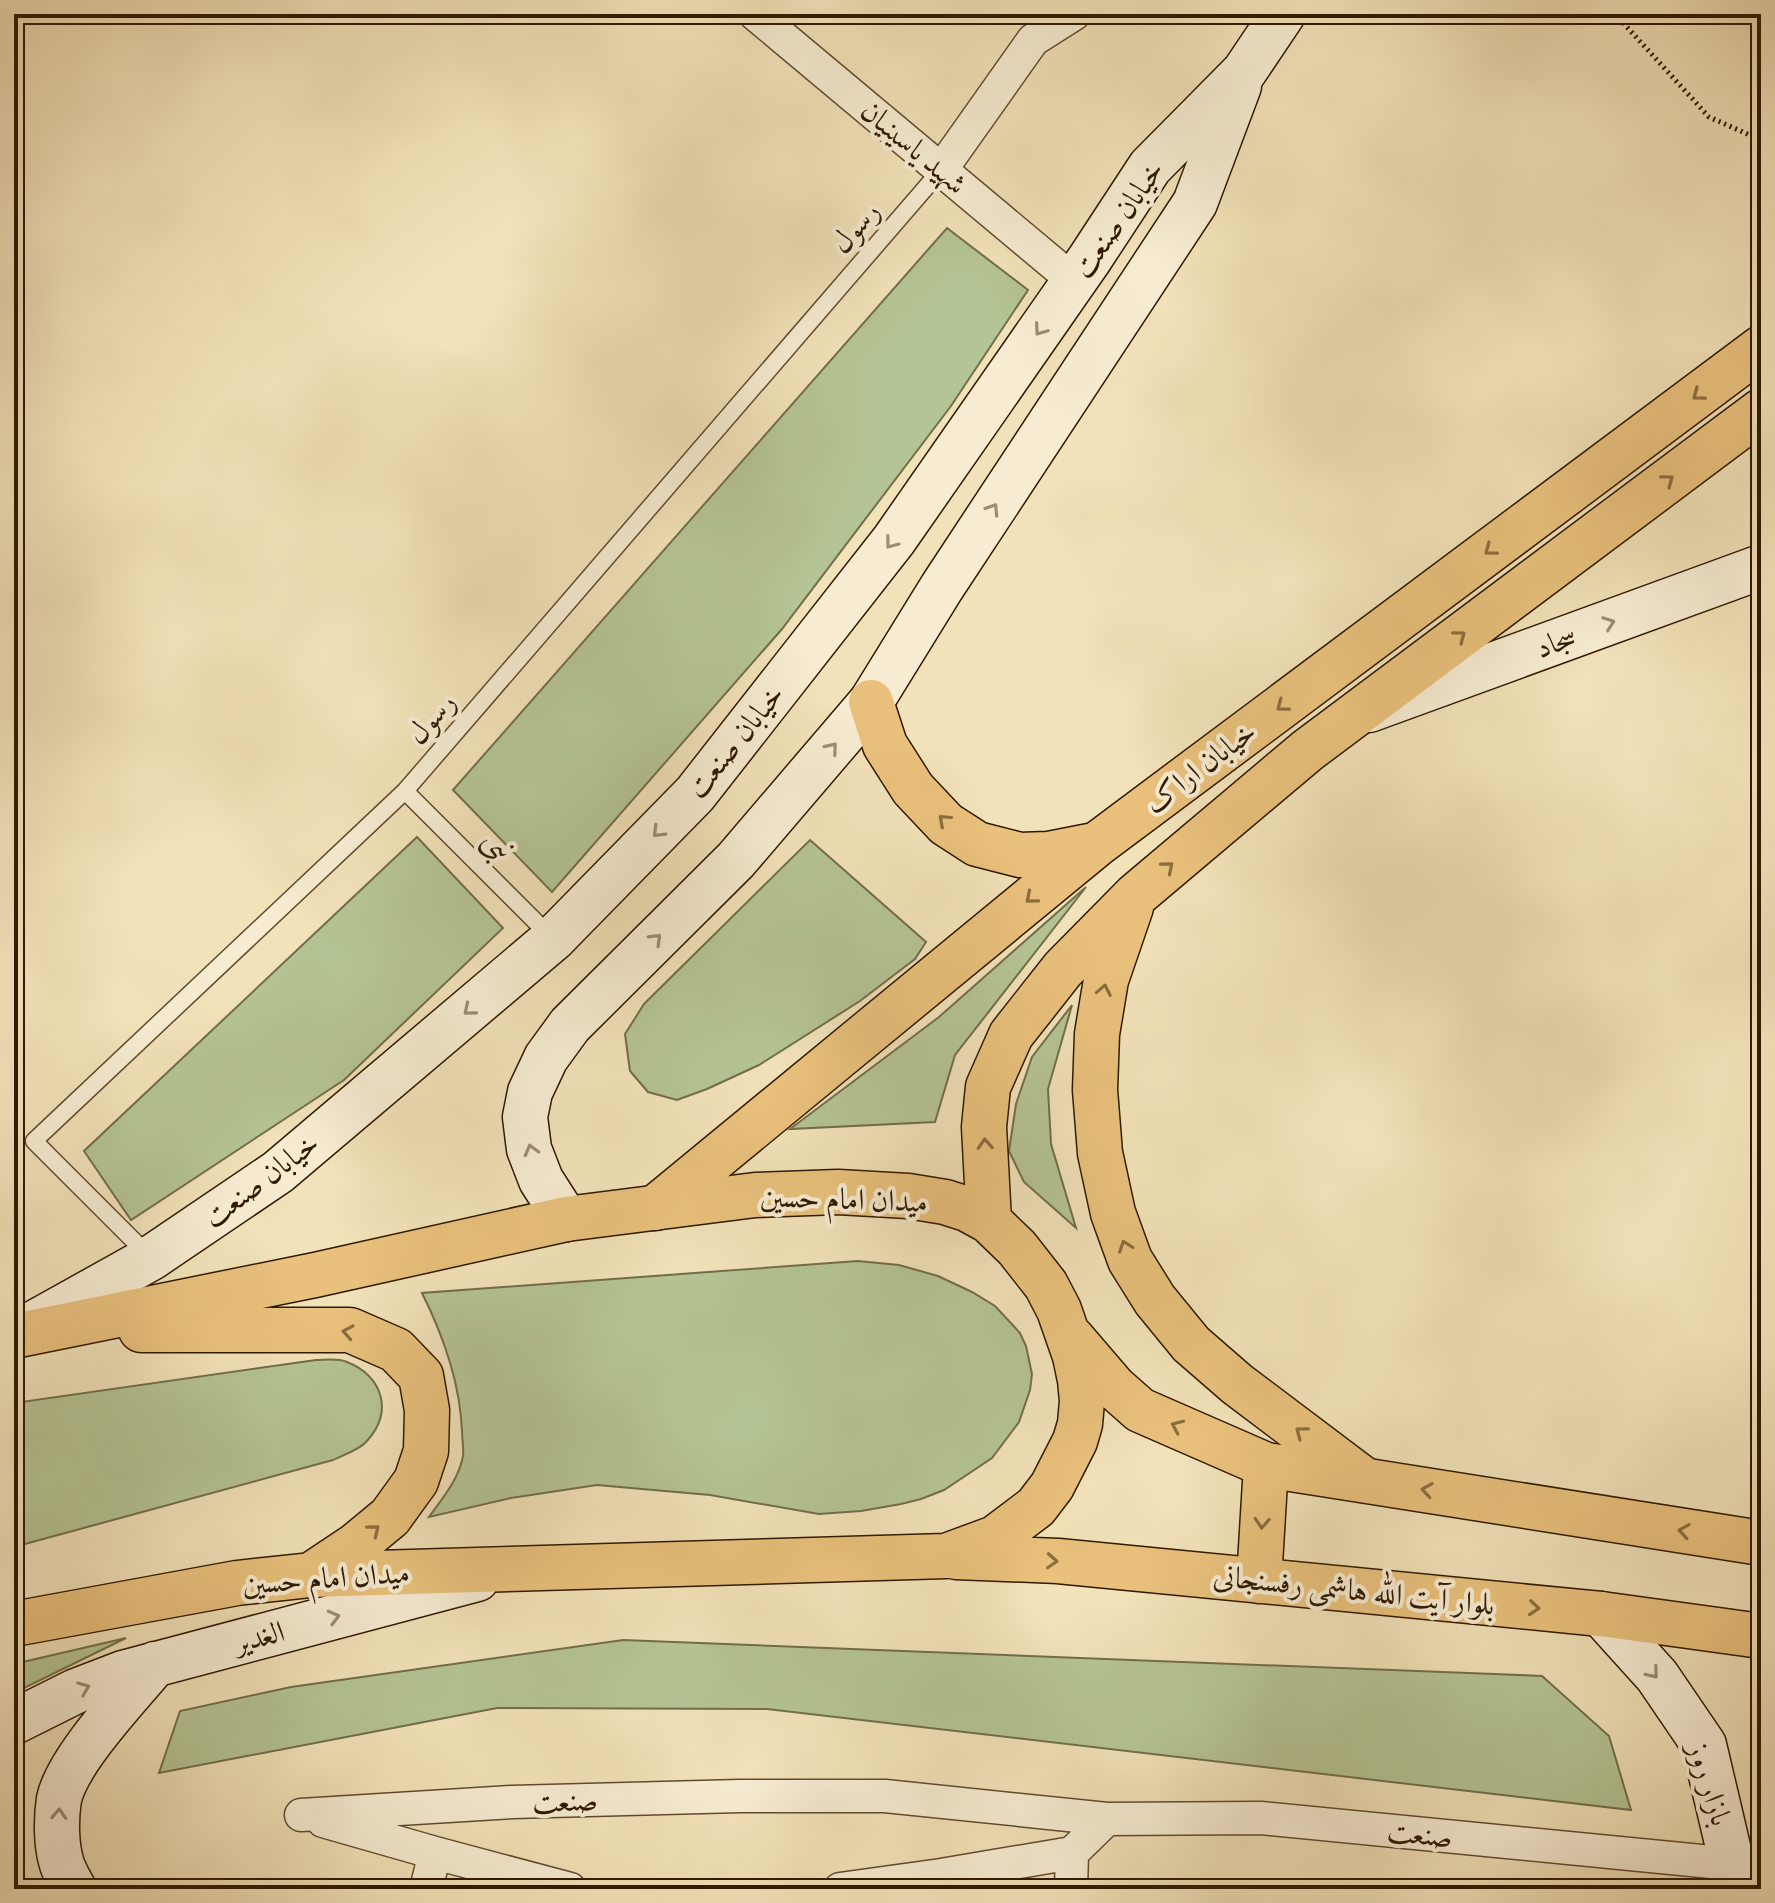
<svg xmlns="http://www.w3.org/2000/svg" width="1775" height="1903" viewBox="0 0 1775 1903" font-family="'Sorts Mill Goudy',Amiri,serif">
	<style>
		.green { fill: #b5c494; stroke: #726e4a; stroke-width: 2 }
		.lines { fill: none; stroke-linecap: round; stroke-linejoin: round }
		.lane-casing { stroke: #604b2e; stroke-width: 19 }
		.street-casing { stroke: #604b2e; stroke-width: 35 }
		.secondary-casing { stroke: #2f1900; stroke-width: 47 }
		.primary-casing { stroke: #2f1900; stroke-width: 47 }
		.highway-casing { stroke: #2f1900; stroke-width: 47 }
		.path { stroke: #2f1900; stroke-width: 5; stroke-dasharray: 2 4; stroke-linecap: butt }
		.lane { stroke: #f7ecd2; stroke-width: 16 }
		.street { stroke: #f7ecd2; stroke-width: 32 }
		.secondary { stroke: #f7ecd2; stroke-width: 44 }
		.primary { stroke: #e9c17c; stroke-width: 44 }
		.highway { stroke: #e9c17c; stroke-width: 44 }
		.oneway { stroke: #9d8d74 }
		.oneway2 { stroke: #8c6d3e }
		.labels { text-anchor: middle; stroke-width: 8; stroke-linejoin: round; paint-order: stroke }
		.street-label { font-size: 30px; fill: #2f1900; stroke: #f7ecd2 }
	</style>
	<rect width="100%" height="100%" fill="#f2e2b9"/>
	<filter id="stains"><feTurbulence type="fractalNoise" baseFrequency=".0025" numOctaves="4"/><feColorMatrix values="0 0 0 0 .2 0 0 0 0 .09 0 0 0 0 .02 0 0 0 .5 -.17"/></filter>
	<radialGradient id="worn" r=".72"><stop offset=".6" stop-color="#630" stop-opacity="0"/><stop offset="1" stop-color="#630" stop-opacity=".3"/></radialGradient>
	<path class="green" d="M947 228 1028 290 951 406 782 629 552 892 453 790Z
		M417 837 503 928 344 1080 131 1220 84 1151Z
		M810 840 926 942 915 959 860 1001 759 1065 707 1089 677 1100 648 1092 630 1071 625 1034 644 1004Z
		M1086 887 955 1055 935 1122 790 1129 939 1017Z
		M1072 1005 1048 1089 1051 1144 1076 1228 1024 1182 1009 1151 1016 1104 1032 1057Z
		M858 1261 899 1265 938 1276 972 1292 995 1306 1020 1333 1026 1346 1032 1374 1030 1390 1019 1422 992 1458 944 1490 921 1499 901 1504 861 1511 819 1514 710 1495 597 1485 511 1498 429 1517C442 1499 459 1479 463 1456 464 1449 462 1439 462 1431 460 1382 444 1337 422 1293Z
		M316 1360C326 1360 338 1358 347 1362 383 1376 394 1412 366 1442 359 1450 343 1455 333 1460L14 1547V1403Z
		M126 1638 14 1693V1664Z
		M623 1640 1542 1676 1609 1736 1631 1810 767 1709 497 1708 159 1773 180 1711 291 1687Z"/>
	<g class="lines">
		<defs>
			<path id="lane" d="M405 791 551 937
				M150 1257 34 1141 405 791 941 170"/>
			<path id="street" d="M755 14 1074 281
				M941 170 1033 40 1074 14
				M301 1815 512 1802 740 1796H885L1107 1819
				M323 1821 435 1853 570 1889
				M426 1889 435 1853
				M840 1889 941 1875 1072 1853 1107 1819 1261 1818 1732 1864
				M1071 1889 1072 1853"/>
			<path id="secondary" d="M1369 710 1761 567
				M566 1219 541 1180 529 1149 525 1117 530 1092 546 1058 570 1025 736 860 871 702 942 587 1195 203 1239 86
				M20 1331 151 1258 278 1172 553 939 695 794 894 540 1089 260 1150 167 1244 72 1283 14
				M1601 1614 1657 1676 1704 1745 1732 1864 1734 1889
				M14 1722 76 1691 123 1673 477 1579
				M74 1889C69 1880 63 1870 61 1861 56 1843 56 1818 59 1799 68 1759 128 1697 155 1664"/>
			<path id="primary" d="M871 702 885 745 913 789 946 824 977 844 1020 855 1048 854 1094 845
				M1131 907 1106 980 1097 1034 1095 1090 1100 1153 1113 1213 1130 1260 1155 1300 1191 1344 1237 1384 1363 1479
				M655 1208 1096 845 1761 348
				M989 1221 984 1127 988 1087 1011 1035 1063 969 1136 895 1308 750 1761 411"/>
			<path id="highway" d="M141 1330H350L396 1350 421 1376 427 1410 426 1451 416 1481 390 1517 356 1545 311 1575
				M14 1336 315 1275 566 1219 755 1195 838 1192 908 1196 945 1202 967 1209 989 1221 1017 1248 1046 1285 1059 1310 1075 1356 1080 1380 1082 1401 1080 1424 1075 1441 1052 1486 1036 1507 995 1538 946 1556 311 1575 237 1583 14 1624
				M1072 1338 1114 1387 1140 1410 1266 1465 1761 1543
				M956 1557 1058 1561 1601 1614 1761 1636
				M1259 1581 1266 1465"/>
		</defs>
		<use href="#lane" class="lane-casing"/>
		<use href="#street" class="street-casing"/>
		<use href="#secondary" class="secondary-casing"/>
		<use href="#primary" class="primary-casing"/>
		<use href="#highway" class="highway-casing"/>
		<path class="path" d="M1615 14 1709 117 1761 140"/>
		<use href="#lane" class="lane"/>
		<use href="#street" class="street"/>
		<use href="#secondary" class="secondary"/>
		<use href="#primary" class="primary"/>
		<use href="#highway" class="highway"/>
	</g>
	<defs><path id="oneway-chevron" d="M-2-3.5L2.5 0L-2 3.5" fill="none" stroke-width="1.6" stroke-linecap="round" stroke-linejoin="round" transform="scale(2)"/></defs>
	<g class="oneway">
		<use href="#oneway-chevron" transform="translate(1040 330) rotate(125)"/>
		<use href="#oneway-chevron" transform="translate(993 509) rotate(-57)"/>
		<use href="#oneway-chevron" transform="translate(891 543) rotate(127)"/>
		<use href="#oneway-chevron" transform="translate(1609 623) rotate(-20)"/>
		<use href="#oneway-chevron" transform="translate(832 748) rotate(-50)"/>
		<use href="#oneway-chevron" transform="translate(658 832) rotate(135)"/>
		<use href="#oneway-chevron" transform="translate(656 939) rotate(-45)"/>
		<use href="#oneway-chevron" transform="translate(469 1010) rotate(140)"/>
		<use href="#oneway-chevron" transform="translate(531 1150) rotate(-105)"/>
		<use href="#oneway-chevron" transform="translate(334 1617) rotate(-15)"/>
		<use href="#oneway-chevron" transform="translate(1653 1673) rotate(50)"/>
		<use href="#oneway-chevron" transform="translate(84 1688) rotate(-22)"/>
		<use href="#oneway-chevron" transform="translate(59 1814) rotate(-87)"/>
	</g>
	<g class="oneway2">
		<use href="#oneway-chevron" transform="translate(1698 395) rotate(143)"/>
		<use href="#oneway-chevron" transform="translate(1668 480) rotate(-37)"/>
		<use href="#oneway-chevron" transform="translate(1490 550) rotate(143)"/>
		<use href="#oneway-chevron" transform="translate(1460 636) rotate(-37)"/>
		<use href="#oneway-chevron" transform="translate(1282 706) rotate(143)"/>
		<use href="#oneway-chevron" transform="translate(944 820) rotate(-138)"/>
		<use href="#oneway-chevron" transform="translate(1168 867) rotate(-40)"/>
		<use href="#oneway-chevron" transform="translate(1031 898) rotate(140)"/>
		<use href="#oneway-chevron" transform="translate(1104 990) rotate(-79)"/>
		<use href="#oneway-chevron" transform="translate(985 1144) rotate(-93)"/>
		<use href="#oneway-chevron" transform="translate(1125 1246) rotate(-109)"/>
		<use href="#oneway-chevron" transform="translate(348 1332) rotate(-170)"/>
		<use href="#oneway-chevron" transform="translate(1177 1426) rotate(-156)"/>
		<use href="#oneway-chevron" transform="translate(1301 1432) rotate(-143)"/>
		<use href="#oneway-chevron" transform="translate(1427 1490) rotate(-171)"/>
		<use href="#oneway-chevron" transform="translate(1262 1523) rotate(94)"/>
		<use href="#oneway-chevron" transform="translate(374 1530) rotate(-39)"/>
		<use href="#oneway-chevron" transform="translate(1684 1531) rotate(-171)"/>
		<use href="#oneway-chevron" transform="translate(1052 1561) rotate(3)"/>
		<use href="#oneway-chevron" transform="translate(1534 1608) rotate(5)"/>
	</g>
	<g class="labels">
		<g class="street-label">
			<text transform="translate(914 147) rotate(40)" y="10">شهید یاسینیان</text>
			<text transform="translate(1118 219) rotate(-55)" y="10">خیابان صنعت</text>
			<text transform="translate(855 227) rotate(-49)" y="10">رسول</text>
			<text transform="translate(1556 642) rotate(-20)" y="10">سجاد</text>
			<text transform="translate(431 718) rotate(-49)" y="10">رسول</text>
			<text transform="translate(735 741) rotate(-51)" y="10">خیابان صنعت</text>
			<text transform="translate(1200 767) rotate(-37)" y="10">خیابان اراک</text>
			<text transform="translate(498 845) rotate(45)" y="10">نبی</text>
			<text transform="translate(261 1180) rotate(-37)" y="10">خیابان صنعت</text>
			<text transform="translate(844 1199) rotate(2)" y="10">میدان امام حسین</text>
			<text transform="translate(326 1578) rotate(-4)" y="10">میدان امام حسین</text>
			<text transform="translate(1354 1590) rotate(6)" y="10">بلوار آیت الله هاشمی رفسنجانی</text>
			<text transform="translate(259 1637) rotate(-15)" y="10">الغدیر</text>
			<text transform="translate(1710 1784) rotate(73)" y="10">بازار روز</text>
			<text transform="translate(565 1801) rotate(-2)" y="10">صنعت</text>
			<text transform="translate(1420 1834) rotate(6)" y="10">صنعت</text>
		</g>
	</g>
	<rect width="1775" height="1903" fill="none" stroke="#f2e2b9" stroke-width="48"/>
	<rect x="16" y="16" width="1743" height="1871" fill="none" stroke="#2f1900" stroke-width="4"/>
	<rect x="24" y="24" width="1727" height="1855" fill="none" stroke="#2f1900" stroke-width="2"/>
	<rect width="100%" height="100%" filter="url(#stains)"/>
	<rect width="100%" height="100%" fill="url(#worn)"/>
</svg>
